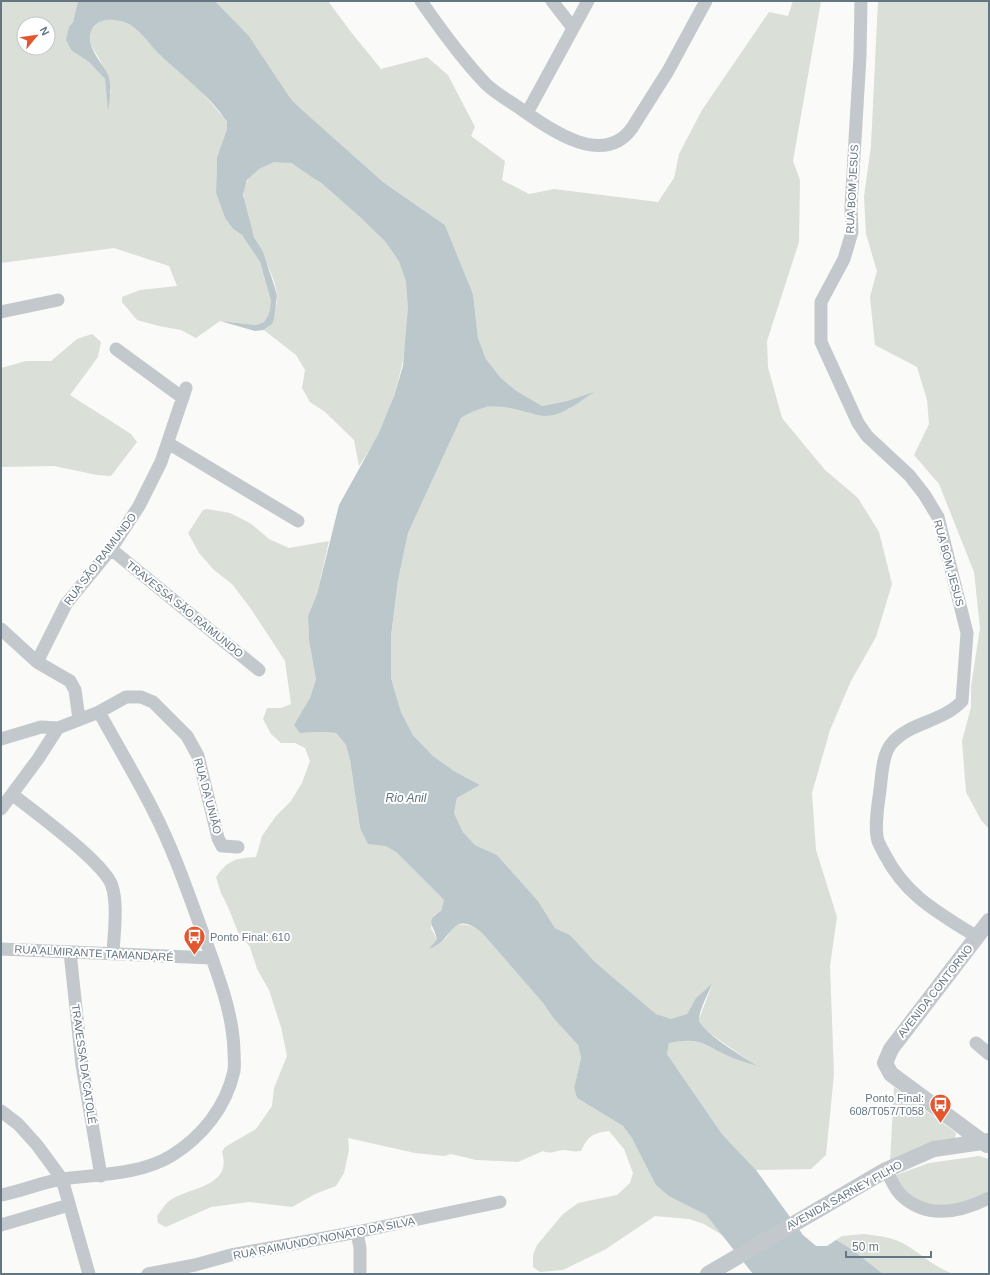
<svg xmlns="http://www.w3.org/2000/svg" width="990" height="1275" viewBox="0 0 990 1275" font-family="Helvetica,sans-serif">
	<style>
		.green { fill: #dadfd7; fill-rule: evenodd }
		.water { fill: #bbc7cb }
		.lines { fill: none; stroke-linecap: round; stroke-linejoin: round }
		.minor { stroke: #c3c8cc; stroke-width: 13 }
		.tertiary { stroke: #c3c8cc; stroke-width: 16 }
		.labels { text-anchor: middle; stroke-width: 4; stroke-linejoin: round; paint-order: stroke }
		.street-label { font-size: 11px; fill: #657683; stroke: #fff }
		.poi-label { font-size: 11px; fill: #657683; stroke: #fff; text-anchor: start }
		.water-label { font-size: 12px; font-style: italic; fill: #60757c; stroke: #fff }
	</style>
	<rect width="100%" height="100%" fill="#fafaf8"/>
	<path class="green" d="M1 1H78L73 22 69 27 72 51 89 62 105 79 108 108 111 91 101 62 91 45 89 36 91 29 102 20 119 19 138 29 161 56 200 90 224 118 227 123V129L217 157 216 193 225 218 233 229 242 235 260 262 271 301 269 314 264 322 257 325 220 321 196 338 181 330 159 326 137 320 122 302V297L140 290 177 286 169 266 114 248 1 263ZM24 24H48V48H24Z
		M215 1H328L351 32 381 69 427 57 448 75 475 127 471 136 505 161 502 180 529 194 554 189 658 202 674 178 679 154 702 110 769 12 788 16 793 1H821L793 161 800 180 799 242 767 341 768 367 782 418 825 470 858 498 879 532 892 584 876 637 851 681 830 730 812 793 816 850 837 917 830 966 834 1074 826 1155 811 1169 756 1170 722 1134 667 1054 669 1043C698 1038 697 1042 722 1053 733 1058 744 1061 755 1065L701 1027 699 1019 712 985 696 998 687 1014 671 1020 656 1014 595 962 570 935 555 928 538 901 497 855 475 845 463 832 454 813 457 798 480 785 454 771 433 756 413 735 401 712 391 678V636L398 581 408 533 461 418 478 408 498 405 543 416 569 409 592 393 567 401 542 406 515 390 500 377 486 359 478 338 473 294 445 225 383 182 300 108 291 99 249 36Z
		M878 1H989V829L981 820 966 792 962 741 971 707V686L980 628 974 572 939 484 914 455 929 424 927 400 917 367 875 345 870 297 877 271 866 234 864 197 871 146Z
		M274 162C279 162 287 161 292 164 310 172 327 189 343 202 362 218 388 237 400 261 421 306 400 389 380 432 374 444 366 455 359 466L354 440 325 412 310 402 302 388 305 370 296 355 264 330C272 326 274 320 275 310 276 306 278 300 277 295 274 262 231 213 247 182 252 171 264 166 274 162Z
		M92 334 101 342 98 357 70 395 131 434 137 442 111 476 97 475 54 466 1 467V368L26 361H51L77 339Z
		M207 509 230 513 250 523 269 539 289 548 329 541 317 594 308 616 309 641 316 679 310 698 302 715 300 733 323 732 336 733 346 745 350 760 360 828 396 852 444 900 441 911 434 915 431 928 437 939 430 948 446 938 455 925C467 923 474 926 483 934L543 1003 554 1019 578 1045 581 1058 574 1088 577 1098 623 1126 689 1206 706 1215 722 1235 704 1224 689 1219 655 1216 606 1249 563 1270 540 1272 533 1267V1255L537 1245 563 1214 578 1203 617 1195 630 1183 633 1173 624 1149 609 1131C593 1133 588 1136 581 1151 574 1152 571 1151 565 1150 556 1150 552 1155 543 1151L518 1162 476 1160 451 1154 444 1156 415 1153 348 1138 349 1150 344 1173 336 1186 315 1194 292 1207 249 1202 211 1207 166 1227 158 1223 157 1216C161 1211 164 1205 169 1201 188 1187 233 1188 222 1152L225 1147 256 1129 272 1106 274 1088 287 1056 281 1027 269 990 257 969 250 947 238 932 228 907 221 893 216 877C228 860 236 858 256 857L262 836 276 816 291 801 302 783 310 761 305 748 295 743H281L271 734 263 719 267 708H281L291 704 285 661 251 609 232 584 214 570 199 553 188 533 203 510Z
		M894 1087 956 1133 954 1142 890 1163Z
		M979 1156 989 1159V1193L960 1204 939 1205 917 1202 902 1189 896 1175 929 1163Z
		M864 1234C879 1236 893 1237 906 1245 923 1255 935 1268 954 1274H883L836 1240 842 1236Z"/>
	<path class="water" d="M78 1H215L249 36 291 99 300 108 383 182 445 225 473 294 478 338 486 359 500 377 515 390 542 406 567 401 594 392C579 402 563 416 544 416 538 416 532 413 526 412 497 405 488 402 461 418L408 533 398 581 391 636V678L401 712 413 735 433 756 454 771 480 785 457 798 454 813 463 832 475 845 497 855 538 901 555 928 570 935 595 962 656 1014 671 1019 687 1014 696 998 712 984C708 994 700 1008 699 1019 698 1030 746 1059 757 1066 746 1062 733 1059 722 1053 698 1041 697 1038 669 1043L667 1054 722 1134 756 1170 803 1235 816 1246H827L836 1240 851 1249 883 1274H753L706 1215 669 1196 656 1185 632 1138 623 1126 577 1098 574 1088 581 1058 578 1045 554 1019 543 1003 483 934C451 907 455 940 429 949L437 939C434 925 424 921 441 911L444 900 396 852 386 846 368 844 360 828 350 760 346 745 336 733 323 732 300 733 294 725 310 698 316 679 309 641 308 616 317 594 339 505 379 433 394 396 403 366 408 308 406 281 399 261 385 241 359 216 321 183 291 163 274 162 259 169 247 180 243 195 254 237 263 252 275 288 277 296 274 319 272 324 264 330 255 331 220 321 257 325 264 322 269 314 271 301 260 262 242 235 233 229 225 218 216 193 217 157 227 129V122C210 96 185 78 162 57 144 40 136 18 107 20 101 20 93 25 91 31 85 46 102 62 108 75 112 87 110 99 108 111L105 79 89 62 72 51 66 40 69 27 73 22Z"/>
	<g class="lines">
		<path class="minor" d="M421 1C441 30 462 59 486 84 495 93 508 100 518 107 548 128 603 169 632 128L668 71 706 1
			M552 1 573 28
			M861 1 860 56 851 207 852 232 844 259 821 302V342L858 423 867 436 909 475 924 494 938 517 967 633 962 701C943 722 910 722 892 743 882 754 882 776 880 790 878 804 874 828 878 841 880 846 883 851 885 855 906 896 939 913 977 937
			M527 113 588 1
			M1 312 58 300
			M116 349 183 398
			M168 443 298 521
			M111 549 259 670
			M1 629 37 662 70 681 75 690 79 719
			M37 662 66 604 111 549 139 506 161 462 186 388
			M1 739 41 727 58 728 99 712 126 697H141L153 702 187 736 198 756 218 838 222 846 238 847
			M12 794C34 812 105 863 112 886 118 904 114 934 113 953
			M1 809 38 759 58 728
			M1 949 212 958
			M70 952 82 1065 101 1176
			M976 1043 989 1054
			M1 1111 18 1124 37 1145 62 1179 89 1274
			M886 1170C891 1179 895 1190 902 1196 928 1220 961 1212 989 1198
			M1 1195C22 1191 42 1182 63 1179 99 1174 139 1175 171 1156 202 1137 226 1107 234 1071 235 1065 234 1058 234 1051 233 1015 220 981 208 947 191 902 176 855 154 812 137 778 117 745 99 712
			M1 1225 69 1205
			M357 1232 360 1248V1274
			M148 1274 195 1265 231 1255 357 1232 500 1202"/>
		<path class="tertiary" d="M987 1145 891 1074 885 1063 891 1049 989 921
			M708 1274 886 1170 934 1149 989 1141"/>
	</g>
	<defs>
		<symbol id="bus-pin" viewBox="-11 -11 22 30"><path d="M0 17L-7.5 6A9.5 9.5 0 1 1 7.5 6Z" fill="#e4572e" stroke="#fff"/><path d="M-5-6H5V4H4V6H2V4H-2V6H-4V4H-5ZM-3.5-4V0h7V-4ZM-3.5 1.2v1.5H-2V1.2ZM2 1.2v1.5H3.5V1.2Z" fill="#fff"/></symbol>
	</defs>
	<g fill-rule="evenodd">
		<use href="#bus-pin" x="182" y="924" width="25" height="34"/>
		<use href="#bus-pin" x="928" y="1092" width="25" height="34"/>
	</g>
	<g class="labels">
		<g class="street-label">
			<text transform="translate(852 189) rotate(-87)" y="4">RUA BOM JESUS</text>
			<text transform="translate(100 559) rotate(-53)" y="4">RUA SÃO RAIMUNDO</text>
			<text transform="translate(949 563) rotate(75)" y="4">RUA BOM JESUS</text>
			<text transform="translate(185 609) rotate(39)" y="4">TRAVESSA SÃO RAIMUNDO</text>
			<text transform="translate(208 796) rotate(75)" y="4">RUA DA UNIÃO</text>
			<text transform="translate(94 953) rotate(3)" y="4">RUA ALMIRANTE TAMANDARÉ</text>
			<text transform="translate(935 991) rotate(-52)" y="4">AVENIDA CONTORNO</text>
			<text transform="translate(84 1064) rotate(82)" y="4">TRAVESSA DA CATOLÉ</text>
			<text transform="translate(844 1195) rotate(-29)" y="4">AVENIDA SARNEY FILHO</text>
			<text transform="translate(324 1238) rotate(-11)" y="4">RUA RAIMUNDO NONATO DA SILVA</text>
		</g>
		<g class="poi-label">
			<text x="210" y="941">Ponto Final: 610</text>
			<text x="924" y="1102" text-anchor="end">Ponto Final:<tspan x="924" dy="13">608/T057/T058</tspan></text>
		</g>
		<g class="water-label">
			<text x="406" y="802">Rio Anil</text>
		</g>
	</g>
	<rect width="990" height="1275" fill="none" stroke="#657683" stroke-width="4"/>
	<g transform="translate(36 36) rotate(61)"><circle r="19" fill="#ffffff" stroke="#c1c8cd"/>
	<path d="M0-3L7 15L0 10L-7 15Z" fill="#e4572e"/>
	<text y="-6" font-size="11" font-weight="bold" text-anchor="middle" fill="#657683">N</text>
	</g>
	<path d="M846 1251v6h85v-6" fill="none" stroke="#657683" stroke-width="2"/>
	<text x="852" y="1251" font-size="12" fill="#657683" stroke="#ffffff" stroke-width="3" paint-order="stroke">50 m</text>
</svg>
